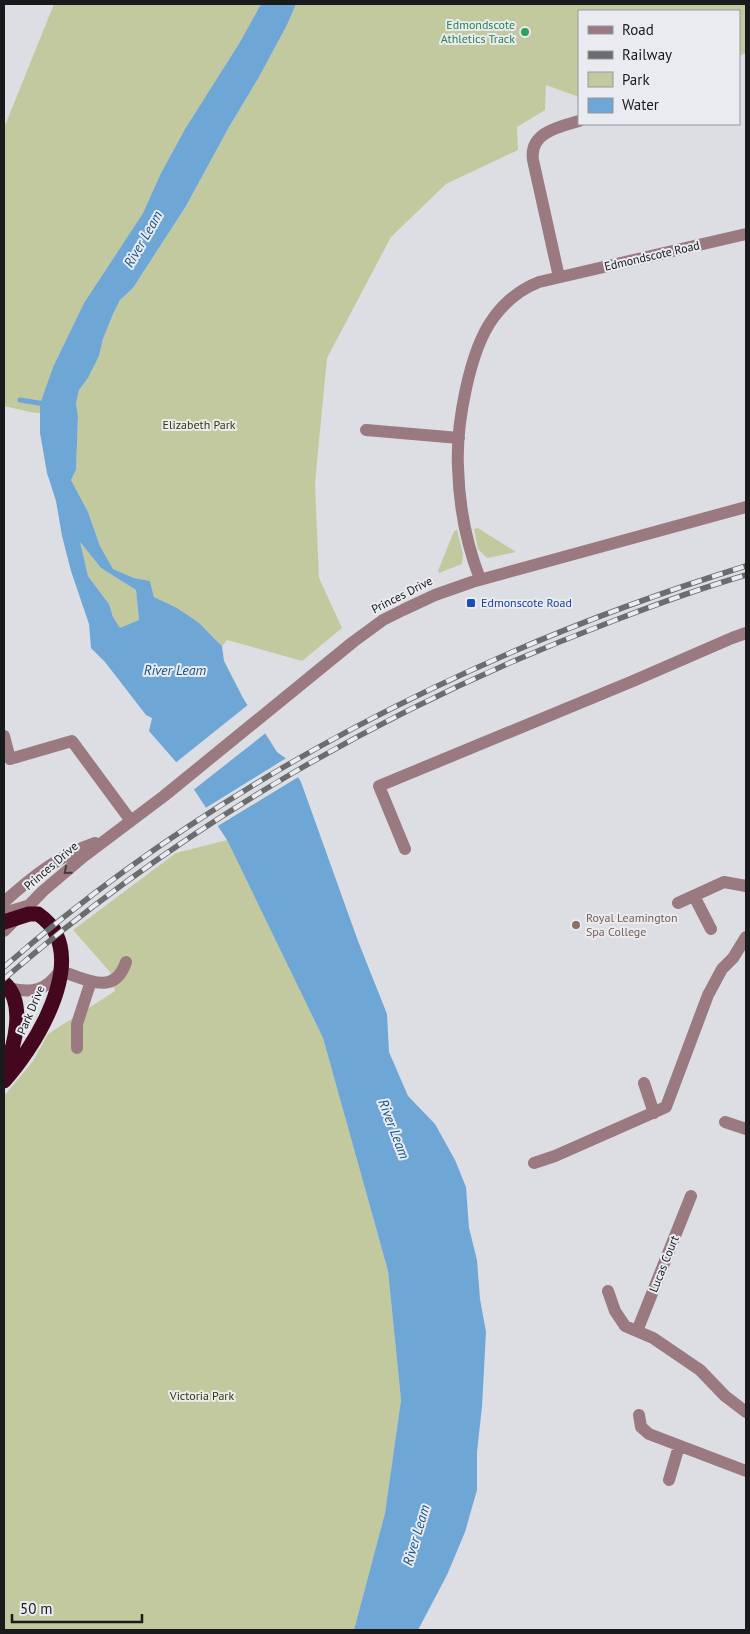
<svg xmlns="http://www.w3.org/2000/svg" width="750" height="1634" viewBox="0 0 750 1634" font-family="'PT Sans',sans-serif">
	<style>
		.green { fill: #c3c99e }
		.water { fill: #6ea7d6; fill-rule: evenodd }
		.pier { fill: #dddee3 }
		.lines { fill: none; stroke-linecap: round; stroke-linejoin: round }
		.stream { stroke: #6ea7d6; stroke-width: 5 }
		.minor { stroke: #9a7a80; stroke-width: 12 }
		.highway { stroke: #45071e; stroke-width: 15 }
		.rail-casing { stroke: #6b6c6e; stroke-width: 5.5 }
		.rail { stroke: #eaebf0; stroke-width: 4; stroke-dasharray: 11; stroke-linecap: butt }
		.oneway { stroke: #463c3e }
		.leisure-dot { fill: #2e9e5b; stroke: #eaebf0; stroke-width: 2 }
		.transit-dot { fill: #1a4fb4; stroke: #eaebf0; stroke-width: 2 }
		.education-dot { fill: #8d6e63; stroke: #eaebf0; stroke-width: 2 }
		.labels { text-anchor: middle; stroke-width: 4; stroke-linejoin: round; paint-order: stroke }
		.leisure-label { font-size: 12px; fill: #27864d; stroke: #eaebf0; text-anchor: end }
		.street-label { font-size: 12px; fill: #191a1b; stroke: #eaebf0 }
		.park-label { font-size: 12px; fill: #353901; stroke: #eaebf0 }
		.transit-label { font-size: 12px; fill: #164399; stroke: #eaebf0; text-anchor: start }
		.education-label { font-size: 12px; fill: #785e54; stroke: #eaebf0; text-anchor: start }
		.water-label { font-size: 14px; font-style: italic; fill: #175784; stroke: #eaebf0 }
	</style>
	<rect width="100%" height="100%" fill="#dddee3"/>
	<path class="green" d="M54 4H261L240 42 185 129 161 173 143 213 84 303 53 367 40 404V413L30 412 4 406V128Z
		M296 4H746V53L739 56V11H579V97L546 85 545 110 517 127 518 150 446 184 391 237 327 358 315 483 319 578 342 628 302 661 227 640 222 646C204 625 179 609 154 597L150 581 134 578 113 569 100 546 88 512 71 480 76 470 78 416 76 404 79 390 88 378 99 356 103 339 113 314 120 300 133 288 186 206 229 127 259 77 287 25Z
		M478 528 516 552 487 558 478 549 474 529Z
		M457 530 463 554 462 564 439 573 438 571 454 531Z
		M79 541 101 568 136 590 139 620 120 629 113 617 109 604 88 576Z
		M227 840 323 1038 388 1271 401 1400 385 1513 354 1630H4V1096L33 1061 48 1034 115 991 110 972 73 930 176 853Z"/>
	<path class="water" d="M261 4H296L287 25 259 77 229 127 186 206 133 288 120 300 113 314 103 339 99 356 88 378 79 390 76 404 78 416 76 470 71 480 88 512 100 546 113 569 134 578 150 581 154 597 177 608 199 623 222 646 224 661 243 698 277 752 288 760 301 782 358 941 387 1014 389 1052 408 1096 435 1124 455 1160 466 1187 469 1228 477 1260 480 1299 486 1332 482 1407 477 1452V1490L465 1532 447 1575 418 1630H354L385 1513 401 1400 388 1271 323 1038 227 840 176 762 149 731 152 718 146 715 105 662 91 648 89 624 71 571 62 536 56 501 47 473 40 433V404L53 367 84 303 143 213 161 173 185 129 240 42ZM80 542 101 568 136 590 139 620 120 628 113 617 109 604 88 576Z"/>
	<path class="pier" d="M249 704 267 732 192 791 174 764Z
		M288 757 300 776 216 827 204 809Z"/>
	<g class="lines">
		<path class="stream" d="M20 400 45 404"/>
		<path class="minor" d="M559 277 533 160C529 133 558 127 579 121
			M366 430 459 438
			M480 579C466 543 459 505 458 467 456 426 469 350 494 317 506 301 521 289 539 282L746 234
			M4 736 10 759 72 741 131 821
			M405 849 379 786 633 681 732 638 746 633
			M694 896 711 929
			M4 902C33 876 58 856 95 843
			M678 903 724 882 746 886
			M4 913 27 906
			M4 931 43 891 83 857 164 796 353 642 383 620 403 610 435 595 472 582 746 507
			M9 988C33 994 46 990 60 971 85 978 114 998 126 962
			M77 1048V1024L91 981
			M644 1083 654 1113
			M725 1122 746 1129
			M534 1163 555 1156 666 1107 708 995 722 969 733 958 746 937
			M608 1291 615 1311 625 1326 653 1338 700 1370 725 1396 746 1412
			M637 1331 691 1196
			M639 1415 641 1427 649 1434 746 1471
			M669 1480 679 1446"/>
		<path class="highway" d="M4 922 29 914H38C45 919 52 925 56 934 77 978 33 1049 4 1081
			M4 983C27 1003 14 1048 4 1071"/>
		<defs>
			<path id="rail" d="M4 967C217 781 477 649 746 566
				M4 979C183 824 392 704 613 621 657 604 701 588 746 575"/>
		</defs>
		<use href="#rail" class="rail-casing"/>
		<use href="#rail" class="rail"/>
	</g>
	<defs><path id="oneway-chevron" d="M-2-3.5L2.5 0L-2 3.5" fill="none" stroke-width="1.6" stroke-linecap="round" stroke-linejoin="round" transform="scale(1.25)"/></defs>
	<use class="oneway" href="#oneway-chevron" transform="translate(67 871) rotate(140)"/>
	<circle class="leisure-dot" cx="525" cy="32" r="5"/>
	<rect class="transit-dot" x="466" y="598" width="10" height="10" rx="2.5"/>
	<circle class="education-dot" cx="576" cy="925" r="5"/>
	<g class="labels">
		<g class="leisure-label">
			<text x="515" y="29">Edmondscote<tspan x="515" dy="14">Athletics Track</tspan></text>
		</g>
		<g class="street-label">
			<text transform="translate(652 256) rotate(-13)" y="4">Edmondscote Road</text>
			<text transform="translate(402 595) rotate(-27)" y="4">Princes Drive</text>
			<text transform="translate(51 866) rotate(-41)" y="4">Princes Drive</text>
			<text transform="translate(31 1010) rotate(-67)" y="4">Park Drive</text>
			<text transform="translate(664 1264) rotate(-68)" y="4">Lucas Court</text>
		</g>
		<g class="park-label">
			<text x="199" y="429">Elizabeth Park</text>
			<text x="202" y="1400">Victoria Park</text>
		</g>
		<g class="transit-label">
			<text x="481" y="607">Edmonscote Road</text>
		</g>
		<g class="education-label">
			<text x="586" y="922">Royal Leamington<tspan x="586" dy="14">Spa College</tspan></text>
		</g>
		<g class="water-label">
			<text transform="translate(143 239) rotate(-60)" y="5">River Leam</text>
			<text x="175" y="675">River Leam</text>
			<text transform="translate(394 1129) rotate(69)" y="5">River Leam</text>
			<text transform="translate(416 1535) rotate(-73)" y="5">River Leam</text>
		</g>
	</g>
	<rect width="750" height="1634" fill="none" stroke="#191a1b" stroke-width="10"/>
	<rect x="578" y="10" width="162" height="115" fill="#eaebf0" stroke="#96979b"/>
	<rect x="588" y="26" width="25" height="8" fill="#9a7a80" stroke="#96979b"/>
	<text x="622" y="35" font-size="15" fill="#191a1b">Road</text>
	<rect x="588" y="51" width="25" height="8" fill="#6b6c6e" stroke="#96979b"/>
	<text x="622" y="60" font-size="15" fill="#191a1b">Railway</text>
	<rect x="588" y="72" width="25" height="15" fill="#c3c99e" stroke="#96979b"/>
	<text x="622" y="85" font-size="15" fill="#191a1b">Park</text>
	<rect x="588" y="98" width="25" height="15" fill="#6ea7d6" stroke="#96979b"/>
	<text x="622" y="110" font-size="15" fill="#191a1b">Water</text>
	<path d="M12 1614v8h130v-8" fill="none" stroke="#191a1b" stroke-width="2.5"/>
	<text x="20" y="1614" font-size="15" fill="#191a1b" stroke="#eaebf0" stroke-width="4" paint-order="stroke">50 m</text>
</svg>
